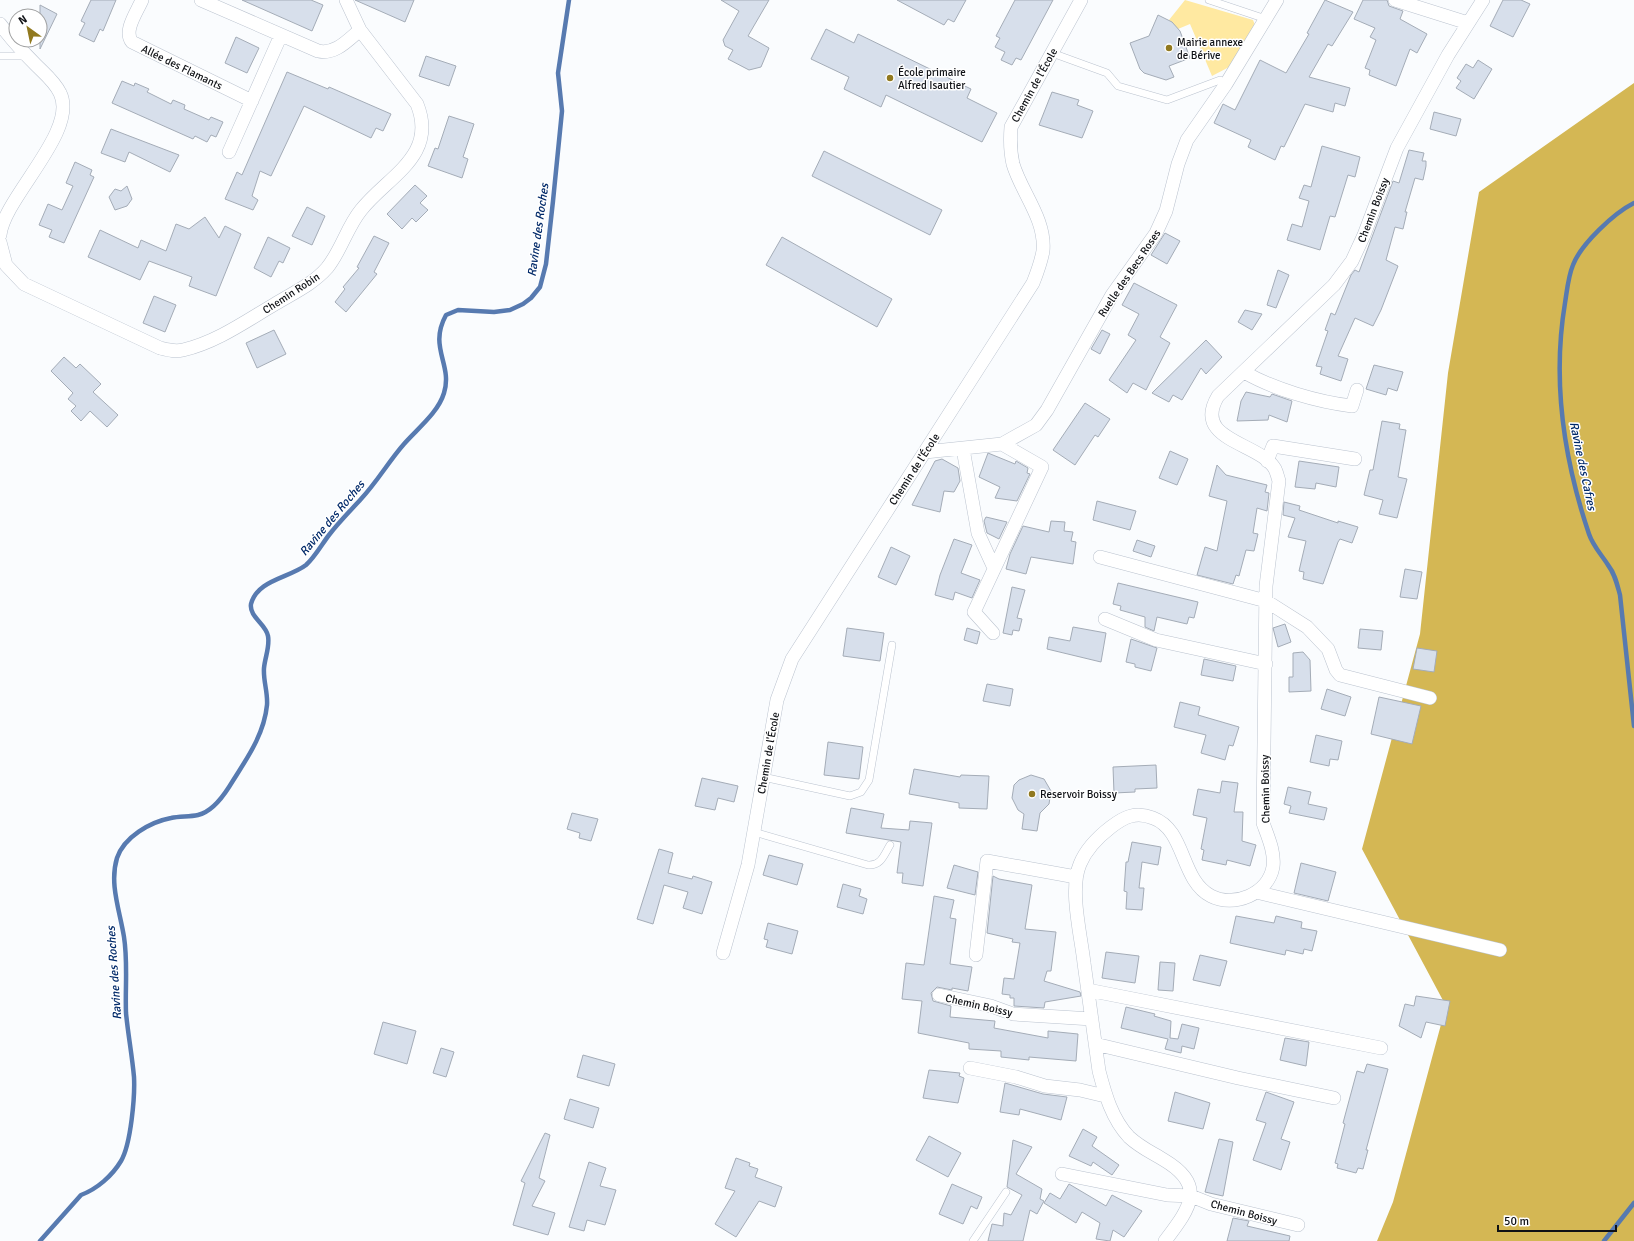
<svg xmlns="http://www.w3.org/2000/svg" width="1634" height="1241" viewBox="0 0 1634 1241" font-family="Signika,sans-serif">
	<style>
		.green { fill: #ffe9a1 }
		.forest { fill: #d4b754 }
		.lines { fill: none; stroke-linecap: round; stroke-linejoin: round }
		.stream { stroke: #577ab0; stroke-width: 4.5 }
		.building { fill: #d7dfeb; stroke: #a4acb7 }
		.service-casing { stroke: #bbc3cf; stroke-width: 8 }
		.minor-casing { stroke: #bbc3cf; stroke-width: 14 }
		.service { stroke: #fff; stroke-width: 7 }
		.minor { stroke: #fff; stroke-width: 13 }
		.poi-dot { fill: #91791f; stroke: #fff; stroke-width: 1.5 }
		.labels { text-anchor: middle; stroke-width: 3; stroke-linejoin: round; paint-order: stroke }
		.poi-label { font-size: 11px; fill: #0f1115; stroke: #fff; text-anchor: start }
		.street-label { font-size: 11px; fill: #0f1115; stroke: #fff }
		.water-label { font-size: 12px; font-style: italic; fill: #002969; stroke: #fff }
	</style>
	<rect width="100%" height="100%" fill="#fafcfe"/>
	<path class="green" d="M1185 0 1253 20 1255 25 1231 66 1212 76 1190 24 1178 29 1169 20Z"/>
	<path class="forest" d="M1634 83V1241H1377L1393 1202 1446 1006 1362 849 1420 634 1448 373 1479 192Z"/>
	<g class="lines">
		<path class="stream" d="M1634 203C1614 213 1581 244 1573 265 1568 277 1567 291 1565 303 1552 381 1564 460 1589 534 1593 546 1601 554 1608 565 1615 574 1617 584 1620 595L1634 726
			M40 1241 81 1195C97 1189 112 1176 121 1161 131 1144 135 1096 134 1077 132 1055 128 1034 126 1013 125 988 128 962 124 937 120 911 109 884 117 858 124 837 150 822 171 818 180 816 189 817 198 815 211 812 222 798 229 787 245 761 264 736 267 705 268 692 263 681 264 668 265 657 270 647 268 636 266 624 249 617 251 604 257 580 289 578 306 565 315 557 322 544 329 535 339 522 350 511 361 499 377 482 389 461 404 444 417 429 438 413 444 393 453 364 428 348 446 315L458 310 494 312 510 310 523 304 531 298 540 287 546 264 553 201 562 111 558 73 569 0
			M1604 1241 1634 1203"/>
	</g>
	<path class="building" d="M91 0H116L103 31 100 29 94 42 79 35 85 23 81 21Z
		M242 0H311L323 5 312 31Z
		M355 0H414L405 22Z
		M721 0H769L748 36 769 48 761 67 749 70 728 59 733 50 725 46 723 40 739 11Z
		M897 0H966L954 22 948 19 944 25Z
		M1015 0H1053L1021 60 1016 58 1012 65 1001 60 1005 52 995 47 1000 38 996 36Z
		M1325 0 1353 12 1332 46 1328 44 1309 77 1350 88 1345 106 1335 103 1333 112 1305 104 1284 147 1281 146 1275 160 1248 147 1251 140 1214 123 1223 104 1235 110 1260 60 1286 73 1309 34 1307 33Z
		M1363 0H1387L1389 6 1403 11 1400 19 1427 34 1417 53 1410 49 1396 86 1369 75 1370 70 1365 68 1376 40 1370 37 1375 28 1354 19Z
		M1503 0H1521L1530 4 1513 37 1490 26Z
		M40 5 57 14 40 49Z
		M1158 15 1172 22 1180 31 1190 58 1169 66 1174 77 1166 80 1144 73 1140 69 1130 43 1149 36Z
		M826 29 854 43 858 34 971 89 967 98 997 113 982 142 886 95 881 107 844 89 849 77 811 59Z
		M236 37 259 48 247 73 225 63Z
		M426 56 456 66 449 86 419 76Z
		M1478 60 1492 69 1474 99 1456 88 1461 81 1457 78 1466 64 1473 68Z
		M287 72 328 89 329 87 391 114 383 131 376 128 371 138 304 106 271 176 260 171 252 196 258 200 253 210 225 199 237 172 242 175Z
		M122 81 134 86 135 83 149 89 147 92 171 104 173 100 185 105 184 109 209 120 211 117 223 122 216 137 211 135 207 142 195 136 193 139 112 103Z
		M1052 92 1079 100 1077 105 1093 111 1082 138 1039 125Z
		M1434 112 1461 119 1456 136 1430 129Z
		M449 116 474 124 463 157 468 159 462 178 428 166 435 148 438 149Z
		M111 129 179 155 170 172 129 152 125 162 101 153Z
		M1322 146 1360 157 1355 177 1348 175 1335 217 1330 216 1320 250 1287 240 1292 224 1302 227 1309 201 1299 198 1304 185 1311 187Z
		M1409 150 1424 153 1422 161H1426V166L1423 180 1415 178 1405 212H1407L1403 229 1395 227 1386 260 1398 266 1381 310 1373 326 1355 318 1338 356 1348 359 1341 381 1320 374 1322 367 1316 366 1328 331 1325 330 1331 313 1335 315 1351 275 1355 270 1359 272 1393 181 1399 183Z
		M824 151 942 210 930 235 812 176Z
		M75 162 92 170 90 175 94 177 64 243 49 237 52 230 39 225 48 204 62 210 73 186 66 183Z
		M415 185 427 196 420 203 428 210 416 222 412 218 402 229 387 214Z
		M127 186 132 199 127 206 115 210 109 197 115 189 121 191Z
		M307 207 325 216 312 245 292 236Z
		M205 217 219 238 225 226 241 234 216 296 189 286 192 277 149 261 140 280 88 257 100 230 138 248 141 240 166 251 176 224 189 229Z
		M1165 233 1180 241 1167 264 1151 255Z
		M374 236 389 243 374 272 377 274 346 312 335 302 345 289 343 287 359 268 357 267Z
		M268 237 290 248 283 263 279 261 271 277 254 268Z
		M782 237 892 299 877 327 766 265Z
		M1278 270 1289 275 1276 308 1267 305Z
		M1134 283 1177 305 1160 337 1170 343 1146 390 1133 383 1127 393 1109 380 1136 340 1128 335 1139 314 1122 305Z
		M154 296 176 305 165 332 143 323Z
		M1245 310 1262 314 1252 330 1238 322Z
		M274 330 286 354 257 368 246 343Z
		M1102 330 1110 334 1100 354 1091 349Z
		M1206 340 1222 357 1206 374 1201 368 1182 400 1173 395 1169 402 1152 393Z
		M64 357 76 368 80 364 101 384 93 392 118 415 107 427 90 411 81 421 71 411 76 406 68 399 73 393 51 371Z
		M1374 365 1403 372 1397 391 1388 388 1386 395 1366 389Z
		M1246 392 1270 397 1272 394 1292 401 1287 422 1269 415 1268 420 1237 421 1241 401Z
		M1085 403 1110 419 1098 437 1095 435 1075 465 1053 450Z
		M1382 421 1400 424 1399 429 1406 430 1398 477 1407 479 1397 518 1379 514 1383 500 1364 495 1370 470H1373Z
		M1170 451 1188 459 1177 485 1159 478Z
		M988 453 1015 464 1016 461 1028 468 1027 473 1030 474 1017 501 995 498 1000 487 979 477Z
		M942 459 958 468 960 481 954 492 944 491 940 512 912 505 935 461Z
		M1299 461 1339 467 1336 487 1316 483 1315 489 1295 487Z
		M1217 465 1226 475 1267 485 1265 492 1269 493 1267 511 1257 508 1253 533 1258 534 1254 551 1246 550 1239 576 1236 575 1233 584 1197 575 1205 547 1217 551 1227 501 1209 496Z
		M1097 501 1136 511 1130 530 1093 520Z
		M1284 502 1300 506 1299 510 1338 523V521L1358 527 1352 543 1340 539 1338 542 1323 584 1303 579 1304 572 1299 571 1306 541 1288 537 1295 518 1283 515Z
		M986 517 1007 522 999 539 987 533 984 521Z
		M1051 521 1065 522 1064 531 1073 532 1071 541 1076 542 1073 564 1031 557 1026 574 1006 569 1010 554 1023 526 1049 532Z
		M954 539 972 545 961 573 980 580 972 598 955 592 953 600 935 595 940 575Z
		M1137 540 1155 546 1151 557 1133 551Z
		M891 547 910 556 896 585 878 577Z
		M1405 569 1422 572 1417 599 1400 597Z
		M1118 583 1198 602 1194 618 1189 617 1187 624 1157 617 1154 631 1145 627V617L1120 610 1121 606 1113 604Z
		M1012 587 1025 590 1017 618 1022 619 1019 631 1013 630 1012 635 1003 633Z
		M1285 624 1291 642 1278 647 1273 628Z
		M1073 627 1106 633 1101 662 1047 649 1049 637 1070 641Z
		M847 628 884 633 880 661 843 656Z
		M967 628 980 632 977 644 964 640Z
		M1360 629 1383 631 1381 650 1358 648Z
		M1131 639 1157 648 1151 671 1135 667V664L1126 662Z
		M1417 648 1437 651 1434 672 1413 669Z
		M1303 652 1310 660 1311 691 1289 692V677H1293V653Z
		M1204 659 1236 666 1233 681 1201 675Z
		M987 684 1013 689 1010 706 983 701Z
		M1327 689 1351 697 1345 716 1321 709Z
		M1379 697 1421 706 1412 744 1371 734Z
		M1180 702 1200 707 1198 715 1239 727 1233 746 1229 745 1225 760 1201 753 1206 735 1174 727Z
		M1316 735 1342 741 1338 760 1330 759 1329 766 1310 762Z
		M828 742 863 747 859 779 824 775Z
		M1156 765 1157 788 1135 789V792L1114 793 1113 767Z
		M914 769 960 777 961 775 989 776 987 809 959 808V803L909 794Z
		M1031 775 1044 779 1051 791 1049 804 1040 813 1037 831 1022 829 1024 814 1018 810 1012 798 1014 785 1019 780Z
		M702 778 738 786 734 802 718 798 715 810 695 806Z
		M1222 781 1238 783 1234 812H1243L1242 841 1256 845 1250 866 1227 860 1226 865 1202 860 1204 850 1201 849 1207 818 1193 815 1198 789 1220 793Z
		M1288 787 1311 792 1308 804 1327 808 1324 820 1289 813 1291 806 1284 804Z
		M851 808 884 814 881 828 909 830 910 821 932 823 923 886 902 883 903 873H897L901 842 846 833Z
		M572 813 598 819 591 841 579 838 580 833 567 829Z
		M1132 842 1161 847 1158 865 1142 862 1139 888H1144L1142 910 1126 909 1127 892 1124 891 1126 862H1128Z
		M659 849 673 853 668 873 692 879 693 876 712 882 702 914 683 908 688 892 664 885 653 924 637 919Z
		M769 855 803 864 797 885 763 875Z
		M1301 863 1336 872 1328 901 1294 893Z
		M954 865 978 872 975 895 947 888Z
		M993 876 999 879 1032 885 1025 929 1056 932 1051 971H1047L1044 981 1080 992 1081 996 1045 1002 1044 1008 1014 1006V998H1010V995L1002 994 1004 978 1014 979 1020 943 1012 942 1013 939 987 933Z
		M843 884 861 889 859 896 867 899 863 914 837 907Z
		M934 896 954 900 950 918 956 919 950 964 972 967 968 991 952 988V990L937 987 931 993 933 1001 951 1006 950 1017 995 1021 994 1028 1048 1038V1031L1078 1034 1076 1061 1029 1057V1060L1001 1057V1051L969 1049V1043L918 1033 922 1001 902 999 906 963 924 965Z
		M1236 916 1274 923 1276 916 1302 922 1301 928 1317 931 1312 951 1304 949 1303 954 1286 950 1285 955 1230 943Z
		M768 923 798 931 792 954 766 947 768 940 764 939Z
		M1106 952 1139 956 1135 983 1102 978Z
		M1200 955 1227 961 1220 986 1193 980Z
		M1160 962 1175 963 1173 991 1158 990Z
		M1416 996 1450 1001 1445 1026 1426 1022 1421 1038 1399 1026 1405 1004 1414 1006Z
		M1126 1007 1155 1014 1154 1016 1171 1021 1170 1038 1178 1039 1182 1024 1199 1028 1194 1049 1182 1046 1181 1053 1165 1049 1168 1039 1121 1028Z
		M383 1022 416 1031 407 1064 374 1054Z
		M1285 1038 1309 1042 1306 1066 1280 1060Z
		M441 1048 454 1052 446 1077 433 1073Z
		M583 1055 615 1064 609 1086 577 1077Z
		M1367 1064 1388 1069 1366 1150H1368L1363 1169 1358 1168 1356 1173 1337 1168 1338 1164 1335 1163 1345 1124 1343 1123 1357 1071 1364 1073Z
		M929 1070 960 1073 959 1076 964 1078 958 1103 923 1098Z
		M1005 1083 1043 1094 1067 1097 1061 1120 1020 1109 1019 1115 1000 1112Z
		M1175 1092 1210 1103 1203 1129 1168 1121Z
		M1266 1092 1294 1102 1281 1139 1290 1142 1281 1170 1253 1160 1266 1123 1256 1120Z
		M570 1099 599 1108 593 1128 564 1119Z
		M1083 1129 1097 1137 1092 1146 1119 1165 1112 1175 1093 1162 1091 1166 1069 1156Z
		M545 1133 550 1135 539 1178 545 1181 532 1206 555 1213 548 1235 513 1225 525 1183 521 1181Z
		M929 1136 961 1153 948 1177 916 1160Z
		M1219 1139 1233 1142 1223 1196 1205 1192Z
		M1013 1140 1032 1147 1016 1174 1042 1189 1040 1199 1044 1201 1037 1214 1030 1210 1023 1241H988L992 1224 1003 1226 1004 1213 1011 1215 1022 1195 1007 1187Z
		M736 1158 750 1163 749 1166 758 1169 755 1177 782 1187 775 1207 759 1201 736 1237 715 1224 735 1191 725 1188Z
		M589 1162 606 1168 600 1186 616 1190 605 1225 587 1220 584 1231 569 1227Z
		M952 1184 982 1197 977 1209 971 1206 963 1224 939 1214Z
		M1069 1184 1106 1206 1112 1195 1142 1211 1124 1237 1113 1230 1110 1241 1096 1239 1100 1223 1082 1212 1076 1223 1044 1203 1050 1193 1060 1199Z
		M1233 1218 1249 1221 1247 1226 1290 1236 1289 1241H1227Z"/>
	<g class="lines">
		<defs>
			<path id="service" d="M1209 0 1266 19
				M1052 53 1107 73 1118 86 1167 100 1220 80 1226 84
				M0 56H27
				M763 777 850 796 861 792 869 780 892 645
				M754 832 868 865C881 866 884 855 890 845
				M973 1241 1006 1192"/>
			<path id="minor" d="M142 0C137 12 123 31 132 42L252 101
				M201 0 318 51C335 55 348 40 360 30
				M1395 0 1468 23
				M0 24C11 39 23 52 36 65 45 74 55 82 60 93 79 131 4 197 0 235
				M229 152 281 35
				M0 242 6 265 24 284 160 348C168 350 175 352 183 350 217 342 246 321 275 304 293 293 313 284 327 268 341 251 347 227 361 210 388 176 438 156 417 104L360 30 346 0
				M1244 372C1273 389 1318 402 1352 406L1357 390
				M963 449 978 533 994 568
				M925 452 1002 444 1036 425 1047 410 1112 295 1156 233 1166 211 1178 164 1187 140 1226 84 1277 0
				M1267 461 1273 446 1355 459
				M1100 557 1266 601 1307 627 1328 649 1336 670 1340 675 1430 698
				M1105 619 1156 640 1266 664
				M993 633 974 612 1042 467 1002 444
				M1256 892 1500 950
				M723 953 748 865 777 700 792 659 1033 283C1037 273 1041 262 1043 251 1046 219 1021 192 1013 164 1010 151 1010 140 1011 127L1081 0
				M976 955 987 861 1076 877
				M1088 990 1381 1048
				M939 995 991 1006 1013 1014 1092 1019
				M1095 1044 1238 1078 1334 1098
				M970 1068 1016 1077 1045 1086 1080 1090 1105 1096
				M1062 1174 1167 1195 1191 1196 1211 1204 1298 1225
				M1165 1241C1189 1209 1208 1186 1164 1160 1151 1152 1141 1148 1129 1137 1112 1119 1105 1094 1099 1071 1094 1035 1089 999 1084 963 1081 935 1069 890 1080 864 1086 849 1098 837 1111 827 1124 817 1136 811 1153 818 1186 830 1180 880 1211 896 1234 908 1268 894 1273 867 1275 852 1268 837 1263 823L1266 586 1279 481C1278 478 1277 473 1275 469 1260 442 1191 441 1218 396L1334 285 1352 261 1364 235 1397 148 1448 55 1483 0"/>
		</defs>
		<use href="#service" class="service-casing"/>
		<use href="#minor" class="minor-casing"/>
		<use href="#service" class="service"/>
		<use href="#minor" class="minor"/>
	</g>
	<g class="poi-dot">
		<circle cx="1169" cy="48" r="4"/>
		<circle cx="890" cy="78" r="4"/>
		<circle cx="1032" cy="794" r="4"/>
	</g>
	<g class="labels">
		<g class="poi-label">
			<text x="1177" y="46">Mairie annexe<tspan x="1177" dy="13">de Bérive</tspan></text>
			<text x="898" y="76">École primaire<tspan x="898" dy="13">Alfred Isautier</tspan></text>
			<text x="1040" y="798">Reservoir Boissy</text>
		</g>
		<g class="street-label">
			<text transform="translate(182 67) rotate(26)" y="4">Allée des Flamants</text>
			<text transform="translate(1034 85) rotate(-61)" y="4">Chemin de l'École</text>
			<text transform="translate(1373 210) rotate(-69)" y="4">Chemin Boissy</text>
			<text transform="translate(1129 273) rotate(-56)" y="4">Ruelle des Becs Roses</text>
			<text transform="translate(291 293) rotate(-33)" y="4">Chemin Robin</text>
			<text transform="translate(914 469) rotate(-57)" y="4">Chemin de l'École</text>
			<text transform="translate(768 753) rotate(-80)" y="4">Chemin de l'École</text>
			<text transform="translate(1265 789) rotate(-91)" y="4">Chemin Boissy</text>
			<text transform="translate(979 1005) rotate(13)" y="4">Chemin Boissy</text>
			<text transform="translate(1244 1212) rotate(15)" y="4">Chemin Boissy</text>
		</g>
		<g class="water-label">
			<text transform="translate(538 230) rotate(-82)" y="4">Ravine des Roches</text>
			<text transform="translate(1583 466) rotate(78)" y="4">Ravine des Cafres</text>
			<text transform="translate(332 518) rotate(-50)" y="4">Ravine des Roches</text>
			<text transform="translate(114 973) rotate(-94)" y="4">Ravine des Roches</text>
		</g>
	</g>
	<g transform="translate(28 28) rotate(327)"><circle r="19" fill="#ffffff" stroke="#9fa0a1"/>
	<path d="M0-3L7 15L0 10L-7 15Z" fill="#91791f"/>
	<text y="-6" font-size="11" font-weight="bold" text-anchor="middle" fill="#0f1115">N</text>
	</g>
	<path d="M1498 1225v6h118v-6" fill="none" stroke="#0f1115" stroke-width="2"/>
	<text x="1504" y="1225" font-size="12" fill="#0f1115" stroke="#ffffff" stroke-width="3" paint-order="stroke">50 m</text>
</svg>
